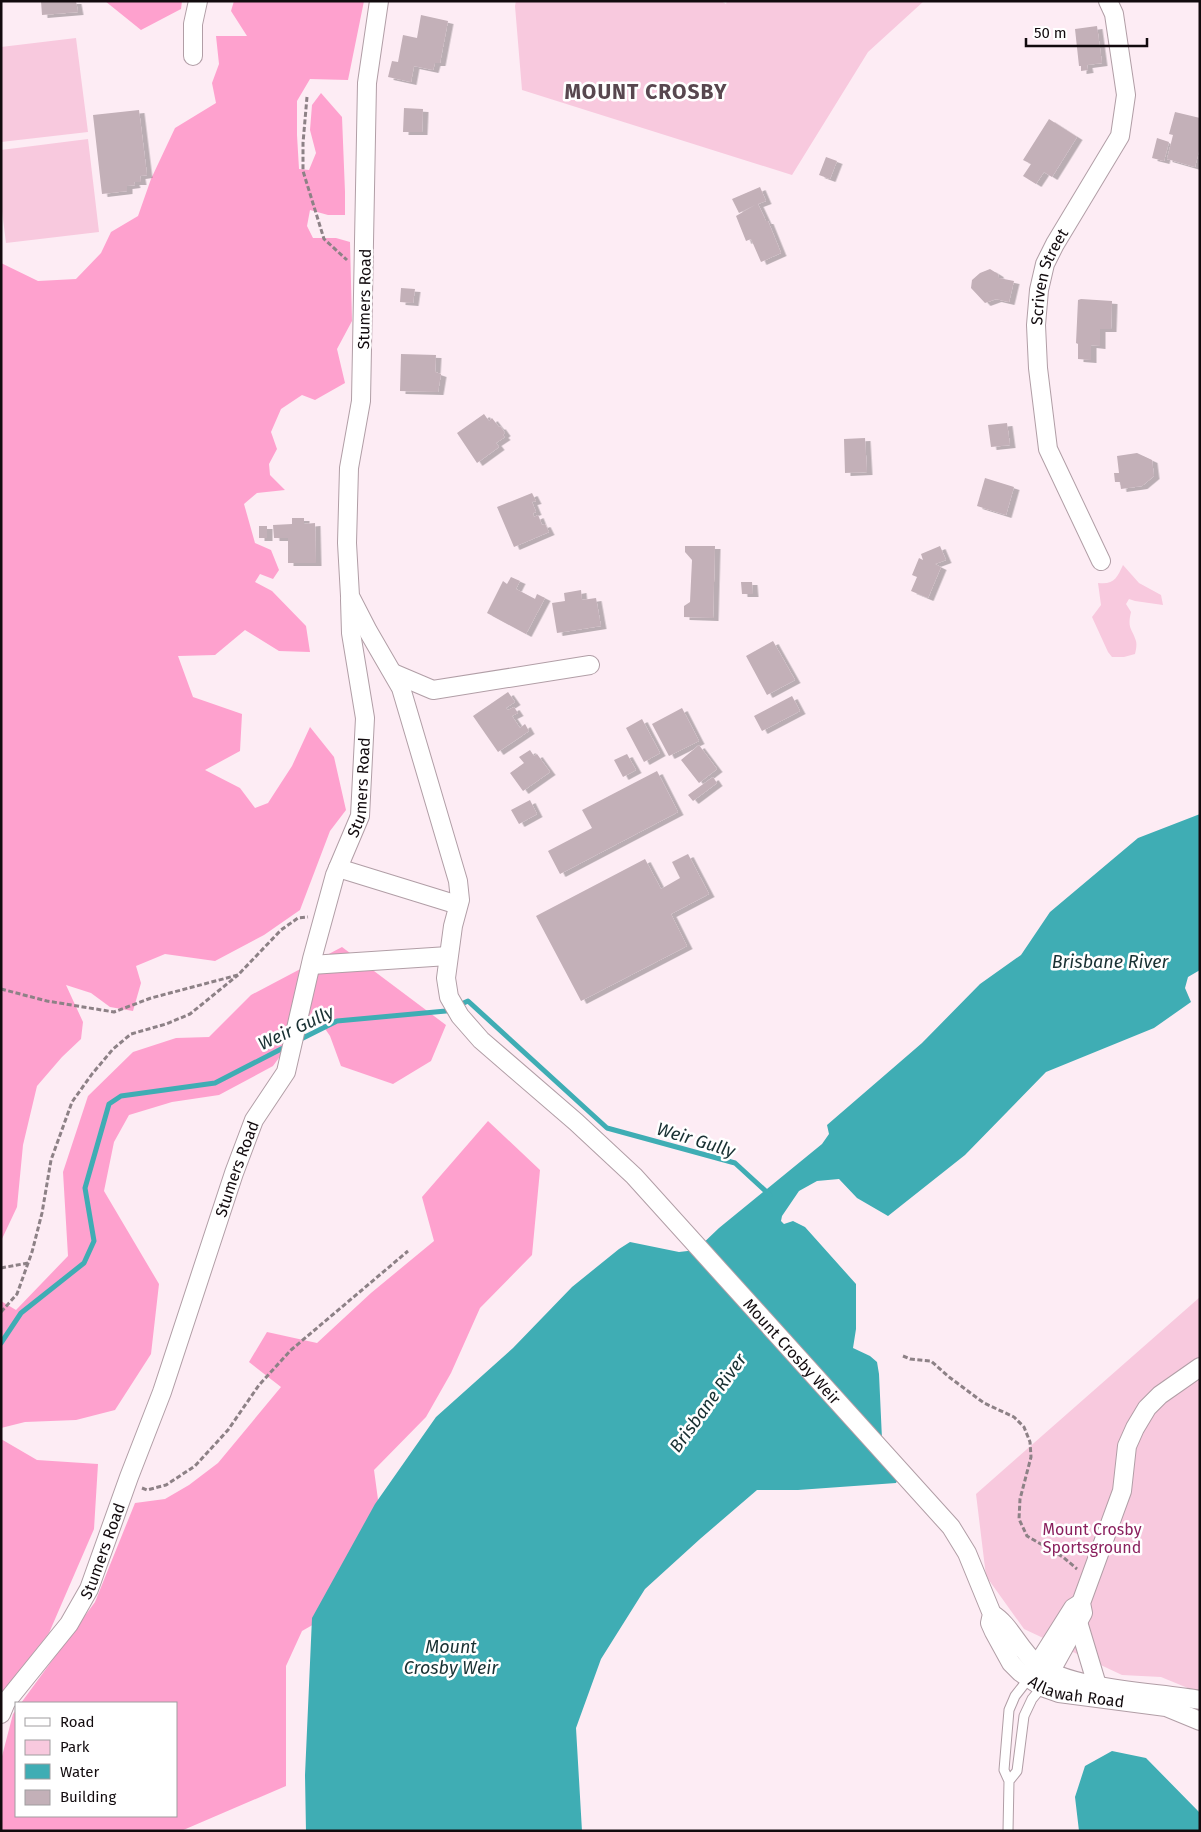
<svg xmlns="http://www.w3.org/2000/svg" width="1201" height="1832" viewBox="0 0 1201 1832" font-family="'Fira Sans',sans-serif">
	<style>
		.green { fill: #f8c9de }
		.forest { fill: #fea1ce }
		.water { fill: #3fadb4 }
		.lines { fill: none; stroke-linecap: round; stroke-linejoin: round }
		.stream { stroke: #3fadb4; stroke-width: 5 }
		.building { fill: #c3b0b8; filter: url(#shadow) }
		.service-casing { stroke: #b19ea6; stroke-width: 11 }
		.minor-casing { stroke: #b19ea6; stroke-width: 20 }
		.path { stroke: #8d8186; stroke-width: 3; stroke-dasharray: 5 2.5; stroke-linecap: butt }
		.service { stroke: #fff; stroke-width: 9 }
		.minor { stroke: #fff; stroke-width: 18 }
		.labels { text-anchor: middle; stroke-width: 5; stroke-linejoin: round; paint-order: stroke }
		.street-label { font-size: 16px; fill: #120b0e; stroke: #fff }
		.park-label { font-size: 16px; fill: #8a205e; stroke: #fff }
		.water-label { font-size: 18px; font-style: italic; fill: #193133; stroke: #fff }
		.district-label { font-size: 21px; font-weight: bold; letter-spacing: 1px; fill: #58474f; stroke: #fff }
	</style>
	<defs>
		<filter id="shadow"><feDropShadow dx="5.5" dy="3" stdDeviation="0" flood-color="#0004"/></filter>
	</defs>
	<rect width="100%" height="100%" fill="#fdecf4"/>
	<path class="green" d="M516 1H721L726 4 727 1H924L868 52 792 175 522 90 515 6Z
		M76 38 88 132 1 142V47Z
		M88 139 99 232 6 243 1 203V150Z
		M1123 565 1139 583 1161 595 1163 605 1135 601 1129 599 1126 604 1131 612C1127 629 1132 628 1136 641 1137 645 1136 650 1135 654L1124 657H1112L1108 652 1092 617 1101 605 1098 583C1114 585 1117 578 1123 565Z
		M1200 1297V1693L1161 1677 1122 1675 1024 1629 986 1576 976 1494Z"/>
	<path class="forest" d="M105 1H182L181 9 141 30Z
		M234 1H364L348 80 310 79 297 101V135L299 169 309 170 316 153 310 130 312 105 321 93 342 117 345 192V215H328L310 210 307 226 313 238H336L350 242 352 321 337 349 345 383 315 400 302 395 281 409 271 432 277 449 269 464 270 475 285 490 257 493 244 504 255 543 271 550 279 570 273 579 260 574 255 582 272 591 306 626 310 652 279 651 245 630 215 655 178 656 193 697 242 714 240 751 205 770 240 788 255 808 268 803 292 766 310 727 334 757 346 810 330 831 300 910 264 935 215 961 165 954 136 966 141 983 133 1011 110 1007 91 993 66 985 83 1022 81 1039 62 1057 37 1086 23 1145 17 1207 1 1241V263L38 281 76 279 101 253 111 232 138 216 151 179 175 128 216 103 212 83 219 64 216 36H247L231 11Z
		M342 947 446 1025 431 1061 393 1084 341 1066 330 1036 313 1011 273 1066 219 1095 172 1102 129 1115 114 1142 104 1191 159 1284 151 1354 115 1410 76 1420 25 1422 1 1428V1301L16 1310 68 1256 63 1172 88 1096 133 1052 176 1038 209 1037 251 995Z
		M488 1121 540 1170 532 1255 480 1308 451 1373 426 1417 374 1470 382 1529 344 1607 302 1631 286 1666V1786L181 1831H1V1760L13 1714 16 1710V1816H176V1703H21L95 1602 135 1503 165 1499 189 1485 218 1463 281 1387 249 1362 267 1332 317 1343 371 1293 434 1241 422 1197Z
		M1 1439 37 1460 98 1464 94 1529 49 1633 1 1694Z"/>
	<path class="water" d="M1200 814V970L1188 977 1185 988 1191 1002 1154 1028 1046 1072 965 1155 888 1216 857 1198 839 1179 817 1181 799 1191 782 1216 781 1221 784 1224 793 1221 805 1227 856 1284V1329L853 1348 870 1356 877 1362 879 1374 882 1439 899 1477 896 1483 798 1490H757L700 1539 645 1589 601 1659 576 1728 582 1831H306L305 1775 312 1618 375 1504 436 1417 513 1348 572 1287 619 1249 630 1242 679 1252 696 1250 719 1228 822 1144 829 1134 827 1125 922 1043 980 984 1021 955 1050 912 1138 838Z
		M1112 1751 1146 1758 1200 1813V1831H1079L1075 1797 1085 1766Z"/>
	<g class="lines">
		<path class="stream" d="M297 1041 337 1021 446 1011 468 1001 607 1128 735 1163 770 1195
			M1 1343 21 1313 84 1263 94 1241 85 1188 109 1104 121 1096 215 1083 287 1046"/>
	</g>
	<path class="building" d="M41 1H76L78 12 42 15Z
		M421 15 448 21 440 63H435L433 70 414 66 411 82 388 77 392 61 398 62 403 35 417 38Z
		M1097 26 1102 63 1087 65 1088 70 1081 71V66H1079L1075 29Z
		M404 108 423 109 422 132H403Z
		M139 110 147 175 140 176 141 182H134L135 185 127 186V191L102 194 93 115Z
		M1175 112 1200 118V147L1195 167 1167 159 1173 135 1169 134Z
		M1049 119 1077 137 1052 177 1044 172 1036 184 1023 176 1031 164 1023 160Z
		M1157 138 1169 142 1164 161 1152 158Z
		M826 157 837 161 830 179 819 175Z
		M760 187 766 201 758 204 766 221H768L781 253 761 262 751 239 746 241 736 216 755 205 739 213 732 199Z
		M990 269 998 274 999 278 1014 281 1009 302 996 299 985 303 971 288 972 280 980 273Z
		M401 288 415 289 413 303 400 302Z
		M1081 299 1112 301 1111 329H1100V346L1091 345V360L1078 359V344L1076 343 1078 300Z
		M401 354 436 355 435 372 441 374 438 392 400 391Z
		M484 414 489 421 492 418 499 427 500 426 505 433 503 435 505 437 496 443 499 447 477 463 457 433Z
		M1007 423 1010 445 991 447 988 425Z
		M865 438 867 472 845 473 844 439Z
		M1137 453 1152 460 1154 476 1142 486 1121 489 1120 482H1115L1114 473H1119L1117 456Z
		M985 478 1014 487 1006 515 977 506Z
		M532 493 536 501 532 502 536 512 533 513 534 517 538 515 542 525 545 524 549 532 514 547 497 507Z
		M292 518H304V524L315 523 316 563H288V538H274L273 525 292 524Z
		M259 526H267V538H259Z
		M685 546H715L713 618 684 617V606L690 602 692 560 685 552Z
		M940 546 946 560 935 564 941 567 928 598 911 591 917 577 912 575 919 558 923 560 921 554Z
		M511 577 520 581 516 589 535 599 537 594 545 598 526 634 487 613 503 581 507 584Z
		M741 582H752L753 594H742Z
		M581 590 582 600 596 598 601 626 557 633 552 603 565 601 564 593Z
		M773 641 795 680 767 695 746 656Z
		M508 692 515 702 506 708 508 710 514 707 518 713 512 716 520 728 525 724 529 731 498 752 473 716Z
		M792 696 800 711 762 731 754 716Z
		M682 708 699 741 669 756 652 724Z
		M642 719 660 753 644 762 626 728Z
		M699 745 717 769 699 783 681 760Z
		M530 750 534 756 537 754 550 772 523 791 510 773 524 763 519 757Z
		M627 754 636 770 623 777 614 760Z
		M657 771 678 812 560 874 548 851 592 828 582 810Z
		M713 777 717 783 693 801 688 795Z
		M530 800 537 814 519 824 511 810Z
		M688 854 709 894 671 914 687 946 581 1001 536 916 645 859 661 889 680 878 672 862Z"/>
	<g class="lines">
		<defs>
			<path id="service" d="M1009 1781 1017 1771 1024 1716 1032 1699 1042 1687
				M1008 1831 1009 1781 1004 1770 1009 1710 1015 1696 1029 1678"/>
			<g id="minor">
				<path id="s1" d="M379 1 367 83 361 401 349 468 347 543 350 596 368 631 401 688 458 881 460 900 453 926 446 978 449 997 460 1016 481 1040 576 1122 634 1176 951 1527 967 1553 992 1614 990 1623 994 1632 1011 1663 1020 1672 1042 1687 1059 1693 1166 1707 1200 1721"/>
				<path d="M193 56V24L198 1"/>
				<path id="s2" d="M1101 561 1048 449 1038 368 1036 325 1039 290 1045 264 1055 244 1120 136 1126 95 1114 14 1108 1"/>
				<path d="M393 673 433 690 590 665"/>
				<path d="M338 868 458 905"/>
				<path d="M311 965 448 956"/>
				<path d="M992 1614C1010 1624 1019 1650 1037 1664 1070 1690 1157 1692 1200 1700"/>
				<path d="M1078 1622 1097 1685"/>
				<path d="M1032 1673 1073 1608 1081 1603"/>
				<path d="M1042 1687 1083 1613 1081 1603 1122 1491 1127 1446 1135 1428 1147 1408 1160 1395 1200 1367"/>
				<path id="s3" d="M1 1714 6 1702 69 1624 89 1589 129 1477 162 1392 234 1173 254 1120 286 1072 312 959 335 875 360 816 365 718 351 633 350 600"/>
			</g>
		</defs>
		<use href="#service" class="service-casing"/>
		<use href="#minor" class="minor-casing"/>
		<path class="path" d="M307 97 303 143V171L324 239 347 260
			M1 989 47 1001 114 1012 151 998 238 975 281 930 298 918 308 917
			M1 1268 28 1263
			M1 1312 17 1294 32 1252 42 1213 51 1160 72 1102 92 1074 113 1049 131 1034 166 1024 190 1014 238 975
			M903 1356 910 1359 931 1361 949 1377 984 1403 1014 1417 1024 1427 1030 1442 1031 1457 1020 1499 1019 1519 1027 1536 1063 1557 1077 1569
			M142 1488 147 1490 166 1485 195 1466 228 1430 259 1385 291 1350 408 1251"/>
		<use href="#service" class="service"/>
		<use href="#minor" class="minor"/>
	</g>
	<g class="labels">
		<g class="street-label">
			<text dy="6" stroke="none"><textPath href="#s2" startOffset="299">Scriven Street</textPath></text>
			<text transform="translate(364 299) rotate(-89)" y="6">Stumers Road</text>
			<text dy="6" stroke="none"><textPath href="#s3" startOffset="1004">Stumers Road</textPath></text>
			<text dy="6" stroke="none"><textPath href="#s3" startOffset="599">Stumers Road</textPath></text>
			<text dy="6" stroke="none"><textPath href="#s1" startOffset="1516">Mount Crosby Weir</textPath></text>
			<text dy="6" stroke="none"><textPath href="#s3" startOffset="194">Stumers Road</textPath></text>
			<text dy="6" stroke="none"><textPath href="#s1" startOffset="1978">Allawah Road</textPath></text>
		</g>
		<g class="park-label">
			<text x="1092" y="1535">Mount Crosby<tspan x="1092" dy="18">Sportsground</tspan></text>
		</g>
		<g class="water-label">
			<text x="1110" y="968">Brisbane River</text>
			<text transform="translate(296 1028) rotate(-25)" y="6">Weir Gully</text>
			<text transform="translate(696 1140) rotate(17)" y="6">Weir Gully</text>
			<text transform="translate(708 1403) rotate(-54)" y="6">Brisbane River</text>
			<text x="451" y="1653">Mount<tspan x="451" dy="21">Crosby Weir</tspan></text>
		</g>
		<g class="district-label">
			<text x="646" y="99">MOUNT CROSBY</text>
		</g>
	</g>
	<rect width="1201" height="1832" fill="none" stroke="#120b0e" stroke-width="5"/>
	<rect x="15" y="1702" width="162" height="115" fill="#ffffff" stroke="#a09d9f"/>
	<rect x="25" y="1718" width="25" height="8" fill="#ffffff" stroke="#a09d9f"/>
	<text x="60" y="1727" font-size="15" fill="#120b0e">Road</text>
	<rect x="25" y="1740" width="25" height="15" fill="#f8c9de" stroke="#a09d9f"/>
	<text x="60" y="1752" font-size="15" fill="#120b0e">Park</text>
	<rect x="25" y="1764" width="25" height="15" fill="#3fadb4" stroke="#a09d9f"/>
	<text x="60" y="1777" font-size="15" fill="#120b0e">Water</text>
	<rect x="25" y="1790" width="25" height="15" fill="#c3b0b8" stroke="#a09d9f"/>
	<text x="60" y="1802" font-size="15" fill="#120b0e">Building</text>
	<path d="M1026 38v8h121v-8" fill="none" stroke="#120b0e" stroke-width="2.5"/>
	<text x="1034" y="38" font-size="15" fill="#120b0e" stroke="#ffffff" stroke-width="4" paint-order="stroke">50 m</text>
</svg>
